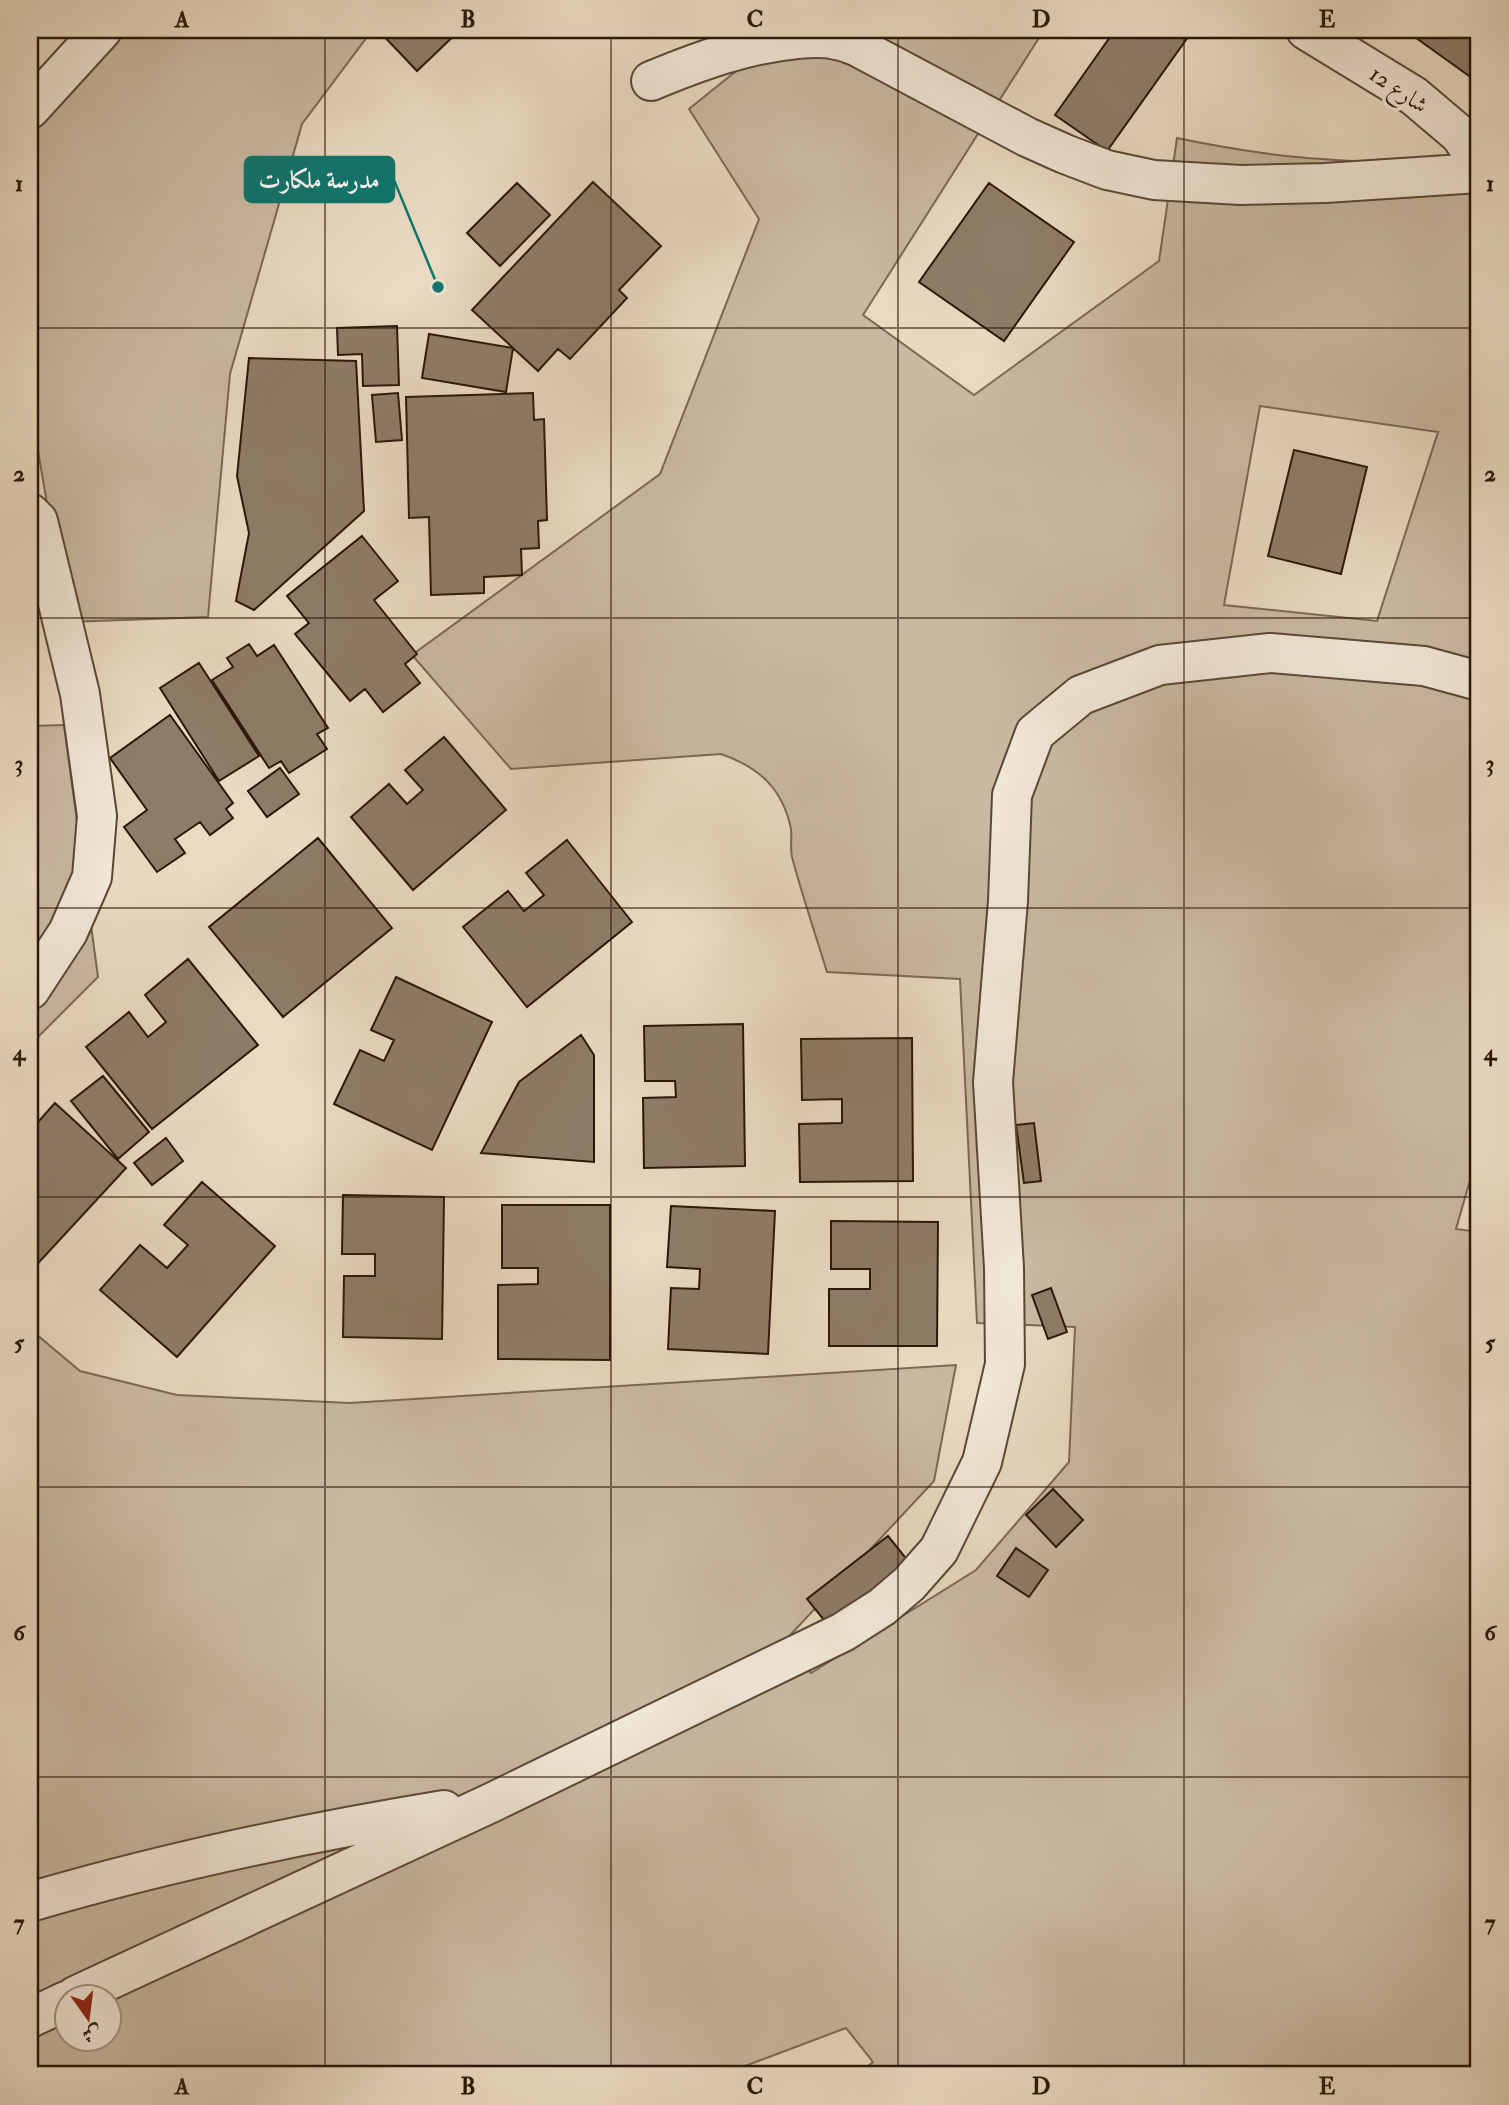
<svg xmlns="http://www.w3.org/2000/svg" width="1509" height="2105" viewBox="0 0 1509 2105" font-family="'IM FELL Double Pica',Amiri,serif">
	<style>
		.green { fill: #c9b9a2; stroke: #7a6855; stroke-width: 2; fill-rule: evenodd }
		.building { fill: #8e7c68; stroke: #2b1708; stroke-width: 2 }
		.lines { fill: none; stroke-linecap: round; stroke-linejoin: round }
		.minor-casing { stroke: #5a4836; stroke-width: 42 }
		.minor { stroke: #f1e7d7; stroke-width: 38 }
		.grid { fill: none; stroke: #2b1708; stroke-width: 2; stroke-opacity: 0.55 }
		.labels { text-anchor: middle; stroke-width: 7; stroke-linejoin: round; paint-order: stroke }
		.street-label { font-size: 23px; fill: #2b1708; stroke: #f1e7d7 }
		.leader { fill: none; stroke: #0f766e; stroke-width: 2.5 }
		.callout-dot { fill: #0f766e; stroke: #f1e7d7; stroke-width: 2.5 }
		.callout { fill: #0f766e; stroke: #0f766e; stroke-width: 2.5 }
		.callout-label { font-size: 24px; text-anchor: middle; font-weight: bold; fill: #fff }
		.neatline { fill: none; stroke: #2b1708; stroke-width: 2.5 }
		.grid-label { font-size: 23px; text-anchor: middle; font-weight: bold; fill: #2b1708 }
	</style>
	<rect width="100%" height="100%" fill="#e9dac1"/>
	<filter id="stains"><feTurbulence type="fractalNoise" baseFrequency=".00286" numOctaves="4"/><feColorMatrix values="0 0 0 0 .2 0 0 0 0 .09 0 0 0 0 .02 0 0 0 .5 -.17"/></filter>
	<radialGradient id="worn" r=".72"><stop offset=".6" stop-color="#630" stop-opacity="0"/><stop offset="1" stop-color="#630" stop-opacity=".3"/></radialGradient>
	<path class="green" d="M81 30H368L370 33 302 124 230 374 208 617 67 622 32 415 30 416V89Z
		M787 30H1044L863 315 974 395 1159 261 1177 138C1225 148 1273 156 1322 159 1374 164 1427 160 1479 157V1149L1456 1229 1479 1232V2075H857L873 2062 846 2028 721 2075H30V1329L80 1371 177 1395 350 1403 956 1365 934 1481 781 1645 811 1673 976 1570 1069 1462 1075 1327 977 1323 960 979 827 972C815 933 802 895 792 857 790 848 792 838 791 829 783 789 759 767 721 754L511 769 412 655 660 474 759 219 689 109ZM1260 406 1438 432 1377 621 1224 605ZM66 1996H108V2038H66Z
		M64 725 98 977 30 1045V726Z"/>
	<path class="building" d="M378 30H460L417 71Z
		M1115 30H1193L1107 151 1055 115Z
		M1320 30H1367L1352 52Z
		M1405 30H1479V83Z
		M593 182 661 246 619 290 627 298 570 359 558 349 538 371 472 310Z
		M517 183 550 215 500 266 467 233Z
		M989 183 1074 242 1004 341 919 282Z
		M397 326 399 385 363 386 362 354 338 355 337 328Z
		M429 334 513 348 506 392 422 378Z
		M249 358 356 361 364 511 254 610 236 601 249 533 237 476Z
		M398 393 402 440 376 442 372 395Z
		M533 393 534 420 544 419 547 520 538 521 539 548 521 549 522 575 484 577V593L431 595 429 517 409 518 406 397Z
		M1294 450 1367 467 1341 574 1268 556Z
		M362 536 398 581 374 600 417 654 405 664 420 683 383 712 365 689 350 701 295 634 309 623 287 596Z
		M249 644 257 656 274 645 328 728 317 734 327 749 289 773 281 761 269 768 212 680 233 667 227 658Z
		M199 663 259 756 219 781 160 688Z
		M170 715 233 803 226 809 233 818 210 835 200 822 175 839 185 853 157 872 124 827 147 810 110 758Z
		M444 737 506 810 413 890 351 817 389 784 407 804 423 790 405 770Z
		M280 768 299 794 267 817 248 791Z
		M318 838 392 928 283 1017 209 927Z
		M567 840 632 922 527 1007 463 927 508 891 524 911 544 895 526 873Z
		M188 959 258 1045 152 1129 86 1047 129 1012 148 1037 166 1022 145 995Z
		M396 977 492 1022 432 1150 334 1104 360 1050 384 1061 394 1040 371 1030Z
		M743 1024 745 1166 644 1168 643 1098 676 1097 675 1081H645L644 1026Z
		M581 1035 594 1055V1162L481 1153 519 1082Z
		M912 1038 913 1181 800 1182 799 1124 842 1123V1099L802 1100 801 1039Z
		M103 1076 149 1132 118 1159 71 1101Z
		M55 1103 126 1168 30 1272V1175L35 1170 30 1165V1131Z
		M1034 1123 1041 1181 1024 1183 1016 1125Z
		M166 1138 183 1161 152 1185 134 1163Z
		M202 1182 275 1246 177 1357 100 1290 140 1245 167 1268 188 1245 164 1225Z
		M343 1195 444 1197 442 1339 343 1337 344 1276H375V1254H342Z
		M502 1205H610V1360L498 1359V1285L538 1284V1268H502Z
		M671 1206 775 1211 768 1354 668 1349 671 1288 699 1289 700 1269 667 1267Z
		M831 1221 938 1222 937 1346H829V1289H870V1269H831Z
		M1051 1288 1067 1332 1048 1339 1032 1295Z
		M1053 1489 1083 1520 1056 1547 1026 1515Z
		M888 1536 913 1567 832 1630 807 1599Z
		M1016 1548 1048 1570 1029 1597 997 1576Z"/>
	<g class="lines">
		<defs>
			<path id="minor" d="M1306 30 1414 96 1460 135 1479 163
				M651 81C699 61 746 44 797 39 809 38 824 37 836 40 843 41 850 44 856 46L1027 137 1065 154 1107 170 1154 180 1241 185 1325 183 1479 173
				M30 109 102 30
				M30 513 38 521 80 694 97 816 92 877 68 932 30 990
				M30 1902C166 1862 304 1833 444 1810
				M75 1996 493 1802 843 1632 882 1607 909 1584 939 1550 982 1462 1005 1364 1004 1268 993 1082 1008 901 1012 795 1035 733 1081 695 1160 665 1270 653 1424 666 1479 681
				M30 2018 66 2001"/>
		</defs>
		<use href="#minor" class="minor-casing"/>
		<use href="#minor" class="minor"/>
	</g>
	<path class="grid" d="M325 30V2075M611 30V2075M898 30V2075M1184 30V2075M30 328H1479M30 618H1479M30 908H1479M30 1197H1479M30 1487H1479M30 1777H1479"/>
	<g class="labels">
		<g class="street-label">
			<text transform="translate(1399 89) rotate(34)" y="8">شارع 12</text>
		</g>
	</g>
	<path class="leader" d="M438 287L394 180"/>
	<circle class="callout-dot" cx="438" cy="287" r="7"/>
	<rect class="callout" x="245" y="157" width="149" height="45" rx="7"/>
	<g class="callout-label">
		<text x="319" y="188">مدرسة ملكارت</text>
	</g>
	<rect width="1509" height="2105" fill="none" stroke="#e9dac1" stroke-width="77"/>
	<g transform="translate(88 2018) rotate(166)"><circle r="33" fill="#f1e7d7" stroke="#a29484" stroke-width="2"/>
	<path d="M0-5L12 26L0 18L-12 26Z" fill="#8f2418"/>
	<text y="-10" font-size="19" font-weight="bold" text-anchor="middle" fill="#2b1708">ش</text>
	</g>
	<rect x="38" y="38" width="1432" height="2028" class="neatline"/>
	<g class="grid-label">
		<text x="182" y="27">A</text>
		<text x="468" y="27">B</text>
		<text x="755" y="27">C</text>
		<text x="1041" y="27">D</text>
		<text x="1327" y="27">E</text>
		<text x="19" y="191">1</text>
		<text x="1490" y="191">1</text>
		<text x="19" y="481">2</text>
		<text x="1490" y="481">2</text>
		<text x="19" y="771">3</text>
		<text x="1490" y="771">3</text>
		<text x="19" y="1060">4</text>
		<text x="1490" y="1060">4</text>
		<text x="19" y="1350">5</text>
		<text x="1490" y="1350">5</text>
		<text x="19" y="1640">6</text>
		<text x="1490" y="1640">6</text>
		<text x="19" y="1930">7</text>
		<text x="1490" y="1930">7</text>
		<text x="182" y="2094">A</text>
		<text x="468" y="2094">B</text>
		<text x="755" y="2094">C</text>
		<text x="1041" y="2094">D</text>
		<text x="1327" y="2094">E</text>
	</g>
	<rect width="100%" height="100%" filter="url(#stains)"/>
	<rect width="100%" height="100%" fill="url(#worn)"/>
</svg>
